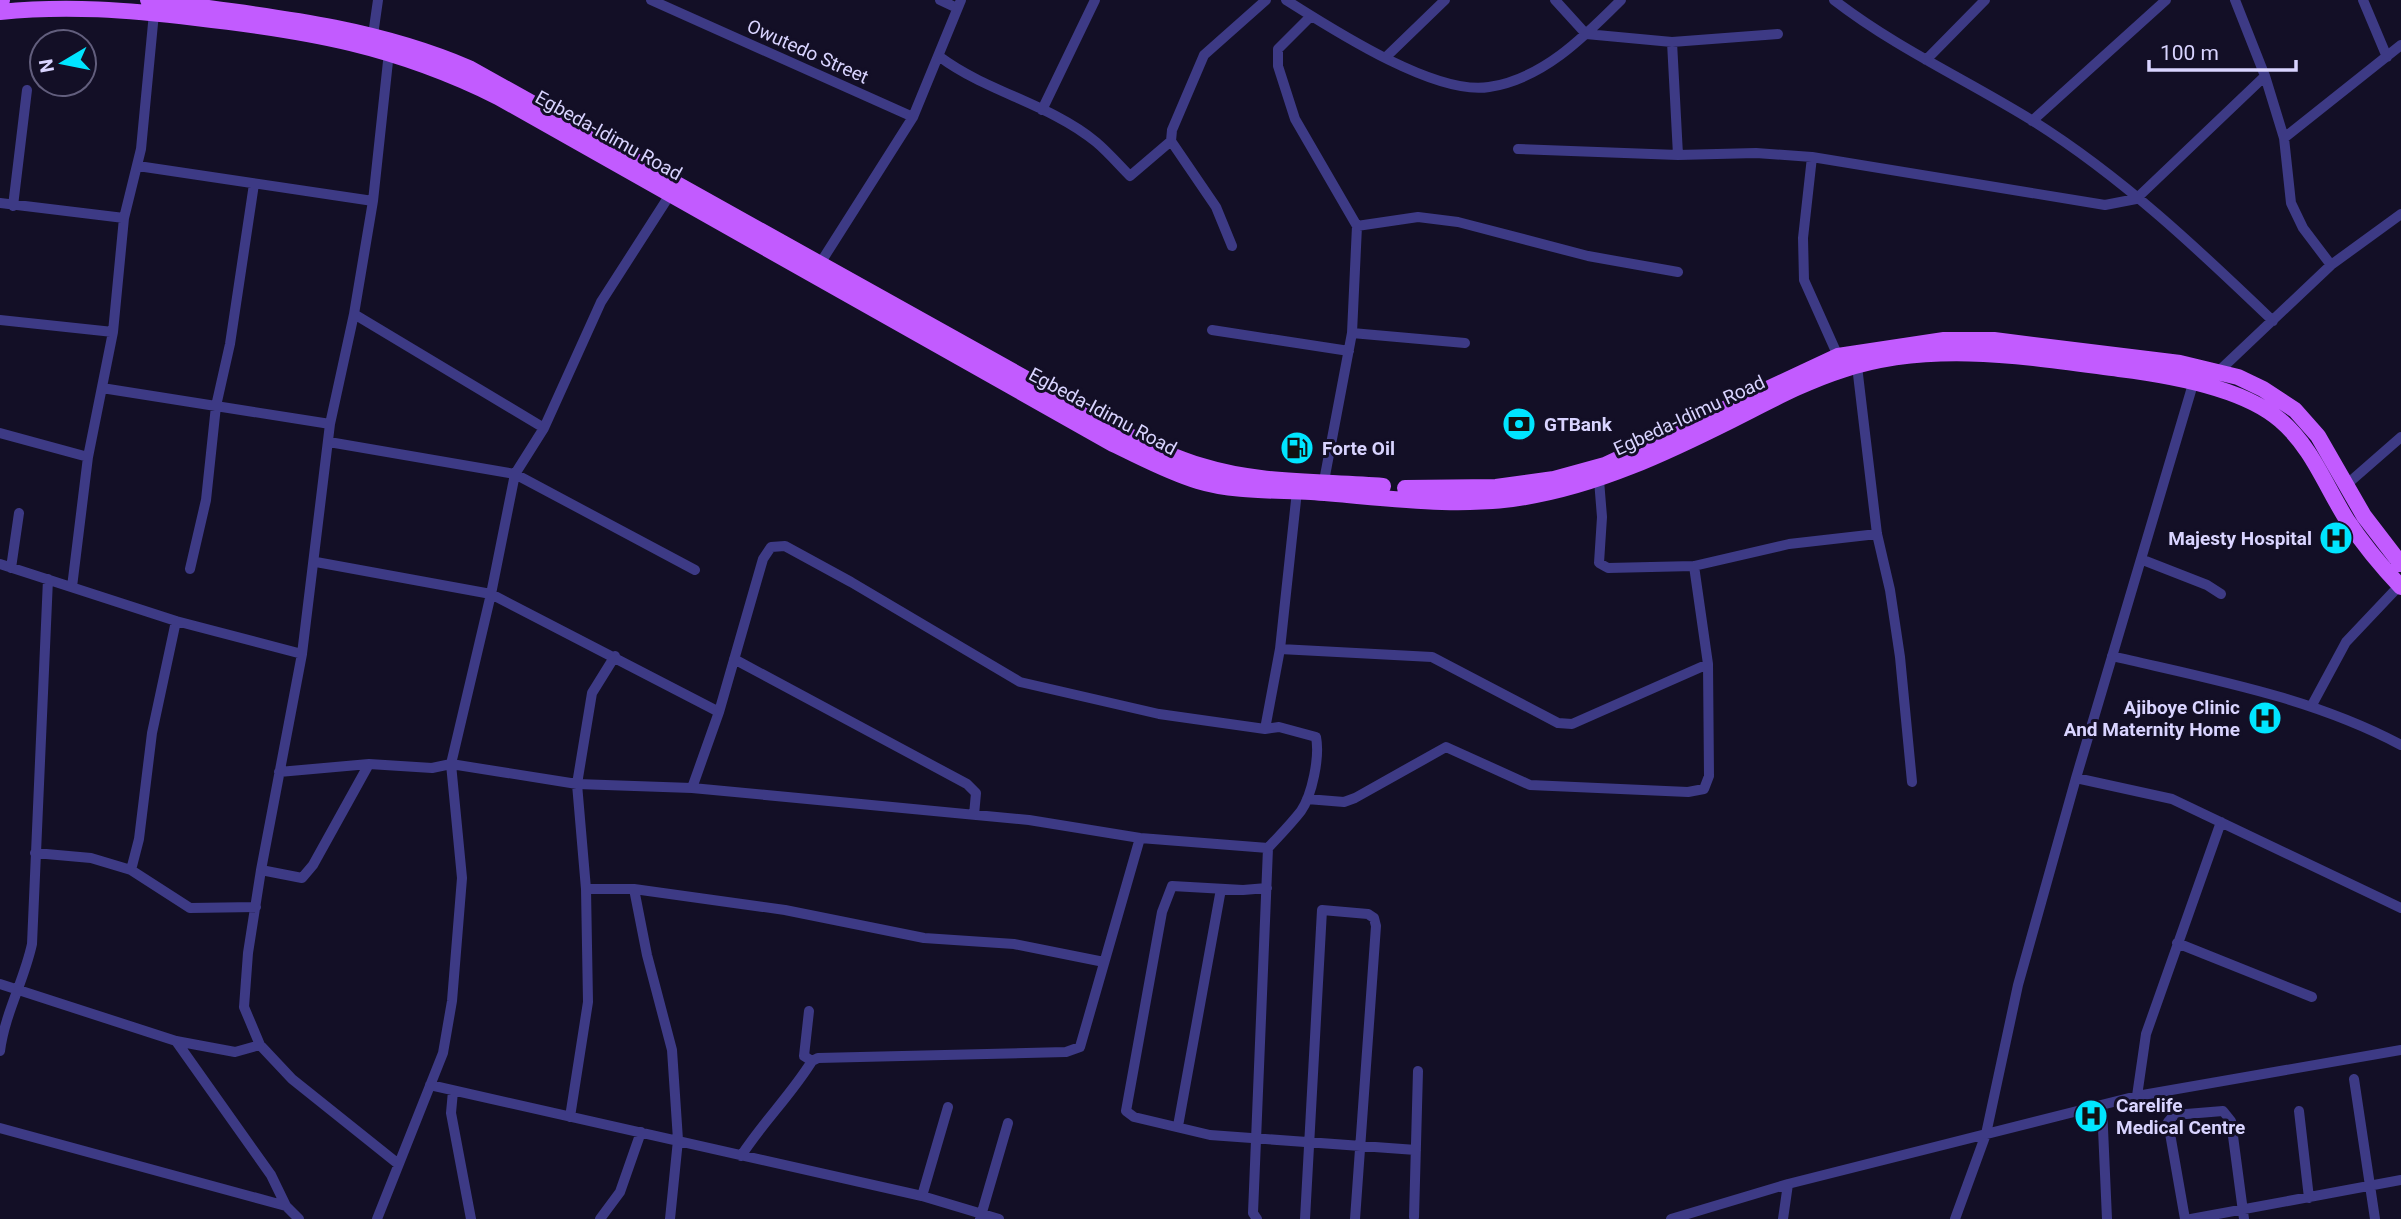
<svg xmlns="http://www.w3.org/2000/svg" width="2401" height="1219" viewBox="0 0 2401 1219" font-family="Roboto,sans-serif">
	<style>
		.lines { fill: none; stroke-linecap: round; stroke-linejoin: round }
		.street { stroke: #3d3a85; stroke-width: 10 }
		.primary { stroke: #c25bff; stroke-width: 16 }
		.labels { text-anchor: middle; stroke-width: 6; stroke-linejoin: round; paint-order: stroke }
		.street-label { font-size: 19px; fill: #d9d4ff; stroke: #130f26 }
		.poi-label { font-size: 19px; font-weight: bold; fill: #d9d4ff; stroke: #130f26; text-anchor: start }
	</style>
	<rect width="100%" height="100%" fill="#130f26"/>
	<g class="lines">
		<path class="street" d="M651 0 913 117
			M940 0 957 8
			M1286 0C1332 29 1435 96 1489 87 1543 79 1585 36 1621 0
			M1555 0 1586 34 1672 42 1778 34
			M1834 0C1896 48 1967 80 2033 121 2122 177 2198 249 2273 321
			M2235 0 2265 76 2284 138 2291 203 2303 228 2331 265
			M2363 0 2387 57
			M1311 16 1278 49V66L1295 119 1357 226 1352 333 1324 481
			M373 35 378 0
			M1672 42 1678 155
			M389 52 373 201 354 314 330 424 302 654 261 870 248 953 244 1007 260 1045 292 1079 397 1163
			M940 57C987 92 1050 104 1096 142 1108 152 1119 165 1130 176L1171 141 1172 130 1204 55 1266 0
			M1386 57 1445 0
			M1926 60 1985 0
			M1042 110 1095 0
			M2032 121 2166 0
			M2284 138 2401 45
			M1171 141 1216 207 1232 246
			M1518 149 1678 155 1756 153 1812 157 2105 205 2136 199 2265 76
			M1812 157 1803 238 1804 280 1838 356
			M138 166 373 201
			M0 203 124 218
			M13 206 27 90
			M1357 226 1418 217 1458 222 1588 256 1678 272
			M821 262 913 117 961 0
			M354 314 544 428
			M0 320 113 332
			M1212 330 1349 351
			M1352 333 1465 343
			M1857 366 1877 534 1890 590 1900 657 1912 782
			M2219 371 2331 265 2401 214
			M102 388 330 424
			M0 433 88 457
			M329 442 515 474 695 570
			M1599 480 1602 517 1599 563 1608 568 1694 566 1789 544 1877 534
			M2345 486 2401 437
			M2143 560 2207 585 2221 594
			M316 562 491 594 719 712
			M0 564 176 621 302 654
			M11 568 19 513
			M190 569 206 500 216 406 230 344 254 184
			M72 587 88 457 113 332 124 218 141 149 154 13
			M1280 649 1432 657 1558 723 1572 724 1708 664
			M2112 656C2210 679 2311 697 2401 745
			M734 659 967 784 976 793 974 815
			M2312 705 2346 642 2399 586
			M1265 729 1280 649 1297 491
			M279 772 369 764 432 768 451 764 577 784 692 788 1029 820 1140 838 1268 848
			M2076 778 2172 799 2401 908
			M692 788 719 712 763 559 771 547 785 546 851 582 1020 682 1159 714 1265 729 1279 727 1316 737C1320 757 1312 795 1301 811 1291 824 1279 836 1268 848L1253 1213 1257 1219
			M1307 799 1344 802 1355 798 1446 747 1530 785 1688 792 1704 789 1709 776 1708 664 1694 566
			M35 853 91 858 131 870 139 839 152 733 176 621
			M131 870 190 908 256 907
			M261 870 302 878 313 865 369 764
			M1267 888 1243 890 1172 886 1162 912 1126 1111 1134 1117 1210 1135 1416 1150
			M586 889H634L785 910 924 938 1014 944 1104 962
			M634 889 647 955 672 1050 678 1140 670 1219
			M2177 943 2312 997
			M0 984 176 1041 235 1052 260 1045
			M809 1011 804 1056 812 1061
			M176 1041 271 1175 286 1206 299 1219
			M0 1051C5 1013 24 981 32 944L48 579
			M2354 1079 2375 1219
			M430 1085 922 1196 999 1219
			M453 1091 451 1113 471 1219
			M2137 1096 2146 1034 2221 822
			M2102 1106 2107 1219
			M2299 1111 2309 1198
			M570 1117 588 1002 586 889 577 784 592 693 615 656
			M1178 1126 1221 889
			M0 1128 286 1206
			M741 1156C763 1122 791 1095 812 1061L818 1058 1066 1052 1080 1047 1140 838
			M922 1196 948 1107
			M1414 1217 1418 1071
			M377 1219 443 1053 452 1001 462 878 451 764 491 594 515 474 544 428 601 302 671 193
			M600 1219 620 1192 641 1132
			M980 1219 1008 1123
			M1305 1219 1322 910 1368 914 1374 918 1376 926 1355 1219
			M1671 1219 1788 1184 2137 1096 2401 1050
			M1783 1219 1788 1184
			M1955 1219 1986 1134 2018 985 2076 778 2193 384
			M2185 1219 2168 1122 2174 1115 2223 1111 2231 1121 2244 1219
			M2191 1219 2401 1180"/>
		<path class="primary" d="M148 0C257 15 367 24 469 68L1118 430C1145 444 1172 457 1202 466 1259 484 1324 481 1383 486
			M0 1 2 0
			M0 12C67 5 129 10 196 18 309 31 396 46 498 97L1113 444C1141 457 1168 472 1198 481 1234 492 1274 490 1311 492 1381 497 1456 509 1525 497 1598 485 1666 453 1732 420 1768 402 1804 382 1842 370 1931 340 2029 357 2119 369 2168 375 2242 387 2280 420 2312 447 2326 487 2347 520 2363 544 2382 567 2401 587
			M1405 488 1496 487 1554 479 1605 465 1838 356 1944 340H1994L2180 363 2238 377 2263 389 2295 410 2318 436 2364 516 2401 564"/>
	</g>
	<defs>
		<symbol id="bank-disc" viewBox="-11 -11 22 22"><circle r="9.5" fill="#00e5ff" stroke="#130f26"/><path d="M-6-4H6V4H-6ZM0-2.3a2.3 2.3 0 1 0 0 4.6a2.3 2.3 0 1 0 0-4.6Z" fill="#111"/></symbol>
		<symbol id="fuel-disc" viewBox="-11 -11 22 22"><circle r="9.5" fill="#00e5ff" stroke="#130f26"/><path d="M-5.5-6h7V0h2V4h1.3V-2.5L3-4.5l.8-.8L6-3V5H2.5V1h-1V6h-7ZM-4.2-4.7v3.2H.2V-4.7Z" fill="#111"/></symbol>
		<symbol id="hospital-disc" viewBox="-11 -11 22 22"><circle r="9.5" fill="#00e5ff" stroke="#130f26"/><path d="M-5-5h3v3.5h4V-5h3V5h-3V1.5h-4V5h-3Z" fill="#111"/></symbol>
	</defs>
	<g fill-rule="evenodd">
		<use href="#bank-disc" x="1500" y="405" width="38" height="38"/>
		<use href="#fuel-disc" x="1278" y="429" width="38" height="38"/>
		<use href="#hospital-disc" x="2317" y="519" width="38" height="38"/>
		<use href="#hospital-disc" x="2246" y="699" width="38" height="38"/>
		<use href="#hospital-disc" x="2072" y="1097" width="38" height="38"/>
	</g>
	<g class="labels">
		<g class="street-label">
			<text transform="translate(808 51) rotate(24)" y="7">Owutedo Street</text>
			<text transform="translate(609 135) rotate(29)" y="7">Egbeda-Idimu Road</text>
			<text transform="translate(1103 411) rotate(28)" y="7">Egbeda-Idimu Road</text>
			<text transform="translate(1689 415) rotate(-25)" y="7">Egbeda-Idimu Road</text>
		</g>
		<g class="poi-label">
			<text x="1544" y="431">GTBank</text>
			<text x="1322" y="455">Forte Oil</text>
			<text x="2312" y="545" text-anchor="end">Majesty Hospital</text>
			<text x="2240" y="714" text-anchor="end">Ajiboye Clinic<tspan x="2240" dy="22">And Maternity Home</tspan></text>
			<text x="2116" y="1112">Carelife<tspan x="2116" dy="22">Medical Centre</tspan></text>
		</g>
	</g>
	<g transform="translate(63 63) rotate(260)"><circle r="33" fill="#130f26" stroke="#625e7d" stroke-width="2"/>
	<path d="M0-5L12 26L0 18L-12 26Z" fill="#00e5ff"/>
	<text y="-10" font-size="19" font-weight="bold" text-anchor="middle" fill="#d9d4ff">N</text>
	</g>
	<path d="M2149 60v10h147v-10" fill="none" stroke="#d9d4ff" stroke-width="3.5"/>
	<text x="2160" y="60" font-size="21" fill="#d9d4ff" stroke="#130f26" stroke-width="5" paint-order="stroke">100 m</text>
</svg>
